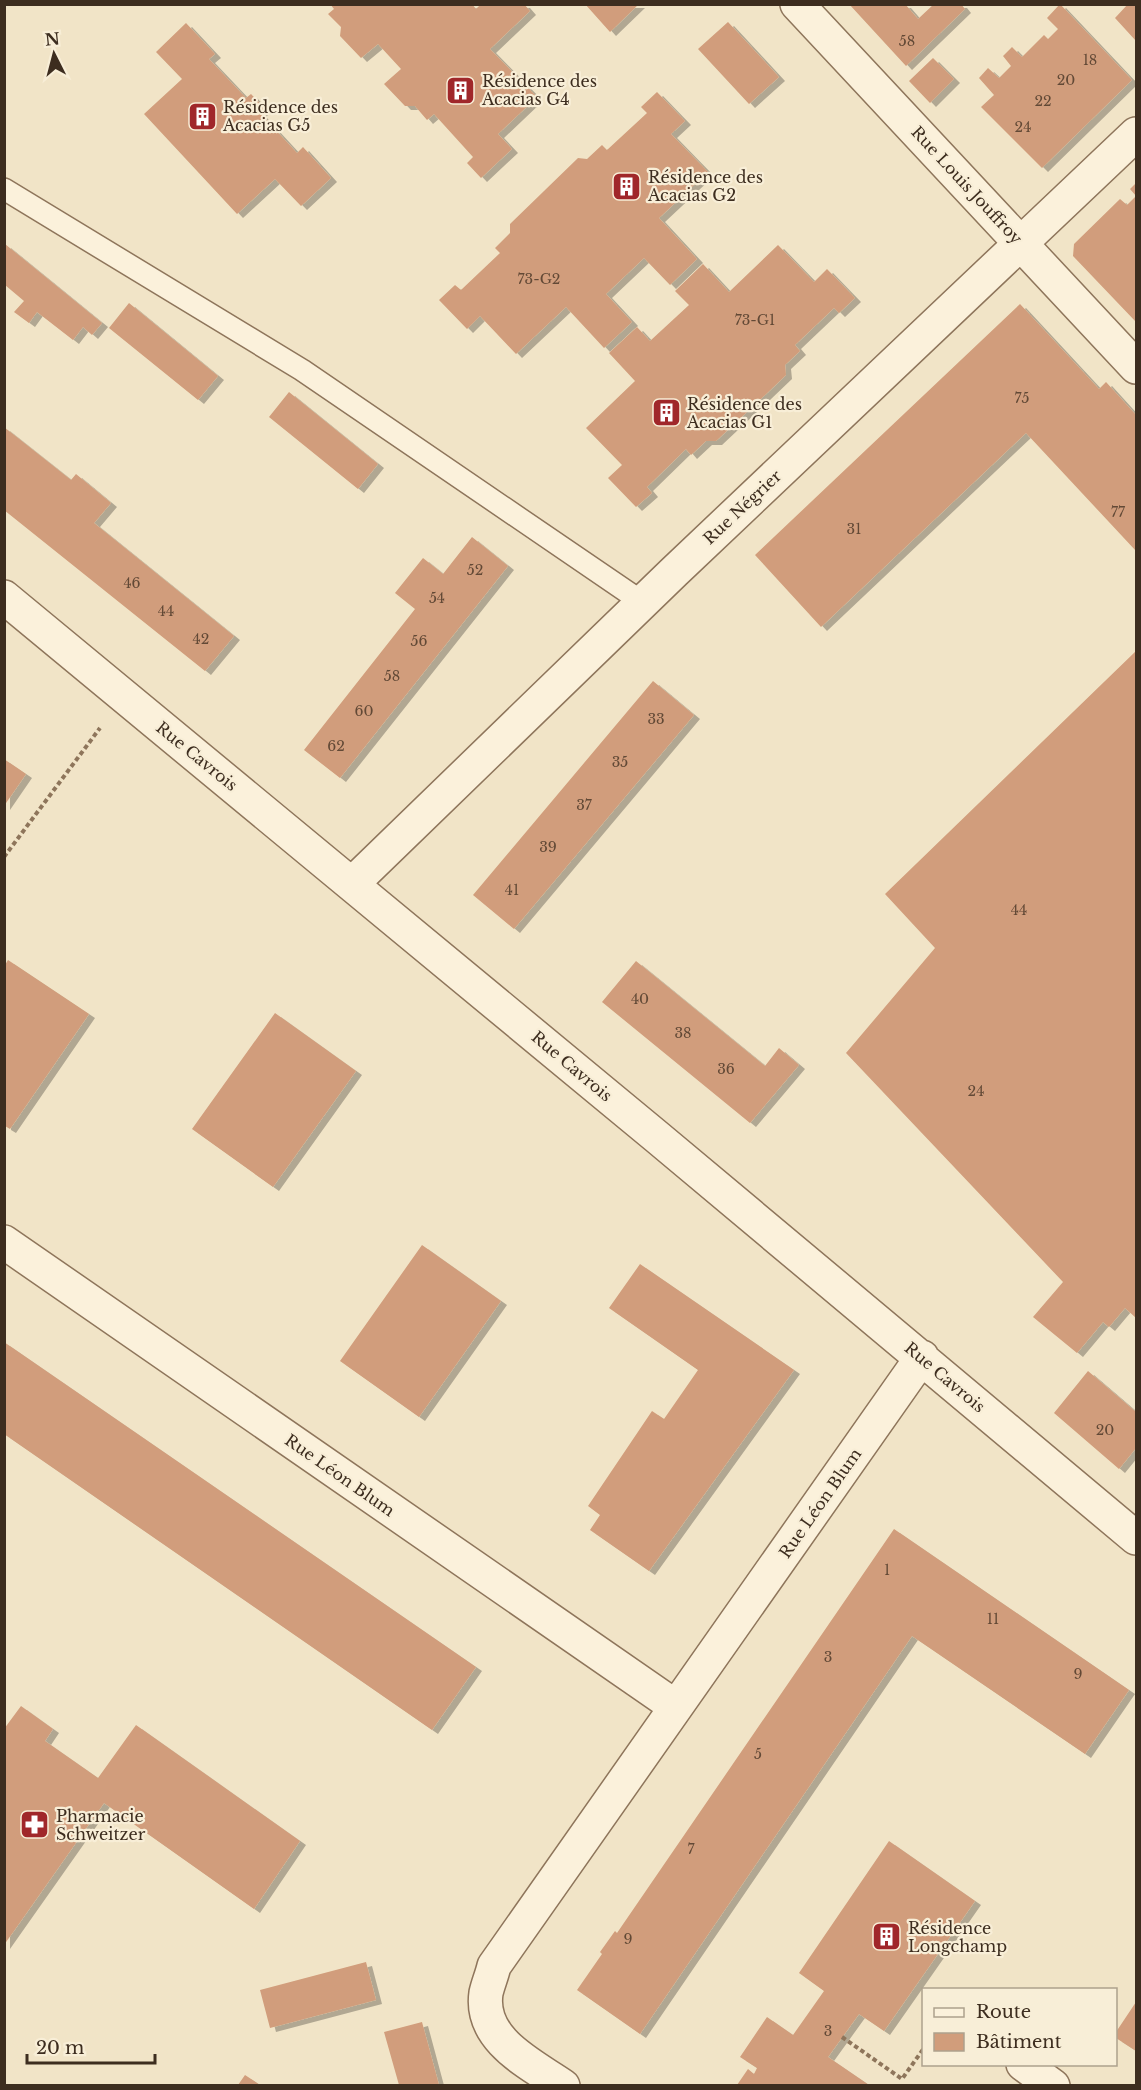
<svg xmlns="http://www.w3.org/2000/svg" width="1141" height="2090" viewBox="0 0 1141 2090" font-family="'Libre Baskerville',serif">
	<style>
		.building { fill: #d19d7b; filter: url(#shadow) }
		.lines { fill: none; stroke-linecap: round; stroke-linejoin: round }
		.service-casing { stroke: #8e755b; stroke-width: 24 }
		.minor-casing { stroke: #8e755b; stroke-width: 36 }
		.path { stroke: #8e755b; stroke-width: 4; stroke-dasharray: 4.5 3; stroke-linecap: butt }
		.service { stroke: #fbf1db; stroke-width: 21 }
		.minor { stroke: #fbf1db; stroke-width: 33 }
		.labels { text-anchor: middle; stroke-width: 4.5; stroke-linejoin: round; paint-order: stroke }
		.number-label { font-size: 14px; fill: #624936 }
		.poi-label { font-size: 16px; fill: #3d2d1f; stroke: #f8eed7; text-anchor: start }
		.street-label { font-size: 16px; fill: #3d2d1f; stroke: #f8eed7 }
	</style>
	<defs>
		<filter id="shadow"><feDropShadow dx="6" dy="4" stdDeviation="0" flood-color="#0004"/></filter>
	</defs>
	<rect width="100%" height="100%" fill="#f1e4c7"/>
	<path class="building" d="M330 4H472L476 9 481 4H524L530 11 490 49 537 97 498 134 512 149 481 178 467 163 473 157 434 114 427 120 415 106H405L384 84 401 69 378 44 361 58 340 36 341 27 328 14 334 9Z
		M585 4H639L610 32Z
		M849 4H905L918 19 934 4H961L965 9 906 66Z
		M1060 4 1132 80 1042 168 981 107 994 95 979 78 988 68 999 78 1011 66 1003 56 1012 47 1022 57 1044 35 1048 39 1058 29 1047 18Z
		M1128 4H1136V41L1115 18Z
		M728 22 779 77 749 104 698 49Z
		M186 23 215 54 209 59 246 98 251 94 265 109 260 113 297 153 303 147 331 178 301 206 275 179 237 214 144 114 182 79 156 52Z
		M933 58 954 79 930 103 909 81Z
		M657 92 685 121 671 134 708 172 659 218 697 259 670 285 644 258 606 294 632 322 604 348 566 307 516 354 480 316 467 329 439 300 455 285 461 290 500 253 495 248 510 233V224L578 158 587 159 602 145 607 150 647 113 641 107Z
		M1136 183V322L1073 256 1074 244 1120 199 1127 205 1136 196 1130 189Z
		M5 244 102 323 92 335 83 327 73 340 37 312 29 323 14 312 24 301 5 285Z
		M778 245 814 282 827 269 855 298 839 313 834 308 795 345 800 351 785 365 786 375 764 396 716 441H706L691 455 686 449 647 487 652 493 636 507 608 478 622 465 586 428 635 381 609 353 637 327 650 341 689 305 675 291 703 264 729 292Z
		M129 303 218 376 198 400 109 328Z
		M1020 304 1099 389 1106 382 1136 415V551L1026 433 821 627 755 555Z
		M289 392 378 464 358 489 269 417Z
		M4 427 71 480 76 474 111 503 94 523 234 636 205 671 4 510Z
		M472 537 508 566 340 778 304 750 415 609 395 593 423 558 443 574Z
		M1136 651V1318L1125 1308 1109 1327 1103 1322 1077 1353 1033 1317 1063 1282 846 1053 935 948 885 894Z
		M653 681 694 715 514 929 473 895Z
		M4 759 26 774 4 806Z
		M8 960 89 1014 10 1129 5 1126V965Z
		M636 961 765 1066 779 1048 799 1065 750 1123 602 1002Z
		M275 1013 356 1071 273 1187 192 1129Z
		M422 1245 501 1301 419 1417 340 1361Z
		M640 1264 794 1370 649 1571 590 1530 600 1515 588 1506 652 1411 664 1419 698 1370 609 1308Z
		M4 1342 476 1667 432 1730 4 1434Z
		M1088 1371 1136 1412V1448L1119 1469 1054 1413Z
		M894 1529 1129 1690 1085 1754 912 1636 640 2034 577 1990 602 1954 600 1952 615 1931 617 1933Z
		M21 1706 53 1729 45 1741 98 1778 136 1725 300 1841 254 1909 104 1803 4 1945V1729Z
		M889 1841 975 1901 884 2031 859 2014 828 2057 869 2085H737L748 2069 754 2074 757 2068 740 2057 767 2017 793 2035 824 1991 799 1973Z
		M366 1962 376 2000 270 2028 260 1990Z
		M1136 2002V2051L1116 2038V2032Z
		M422 2022 439 2085H399L384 2032Z
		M245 2075 260 2085H238Z"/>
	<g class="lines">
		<defs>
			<path id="service" d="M4 189 302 370 642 602"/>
			<path id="minor" d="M797 4 1136 367
				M4 597 657 1137 1136 1538
				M352 884 674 572 1136 134
				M4 1242 676 1707
				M1023 2064 1053 2086
				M563 2086C531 2064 479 2040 486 1993 488 1984 492 1975 494 1966L922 1357"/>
		</defs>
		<use href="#service" class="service-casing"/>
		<use href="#minor" class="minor-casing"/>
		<path class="path" d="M4 857 100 728
			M842 2037 902 2079 924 2048"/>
		<use href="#service" class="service"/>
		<use href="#minor" class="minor"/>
	</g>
	<defs>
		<symbol id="building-square" viewBox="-11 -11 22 22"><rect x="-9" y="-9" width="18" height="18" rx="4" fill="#a0272a" stroke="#f8eed7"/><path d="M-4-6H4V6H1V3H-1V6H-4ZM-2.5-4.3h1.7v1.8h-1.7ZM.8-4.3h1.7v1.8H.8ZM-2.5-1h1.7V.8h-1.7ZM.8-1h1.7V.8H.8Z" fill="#fff"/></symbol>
		<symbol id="pharmacy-square" viewBox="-11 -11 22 22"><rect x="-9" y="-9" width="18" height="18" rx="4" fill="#a0272a" stroke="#f8eed7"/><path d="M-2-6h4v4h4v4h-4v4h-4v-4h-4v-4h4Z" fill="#fff"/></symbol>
	</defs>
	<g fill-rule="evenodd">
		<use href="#building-square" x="444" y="74" width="33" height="33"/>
		<use href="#building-square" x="186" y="100" width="33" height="33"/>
		<use href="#building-square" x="610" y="170" width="33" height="33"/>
		<use href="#building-square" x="650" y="396" width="33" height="33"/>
		<use href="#pharmacy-square" x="18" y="1808" width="33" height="33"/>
		<use href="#building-square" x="870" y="1920" width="33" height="33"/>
	</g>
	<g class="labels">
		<g class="number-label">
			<text x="907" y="46">58</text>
			<text x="1090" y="65">18</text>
			<text x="1066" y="85">20</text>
			<text x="1043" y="106">22</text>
			<text x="1023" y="132">24</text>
			<text x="539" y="284">73-G2</text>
			<text x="755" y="325">73-G1</text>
			<text x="1022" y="403">75</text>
			<text x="1118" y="517">77</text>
			<text x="854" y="534">31</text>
			<text x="475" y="575">52</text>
			<text x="132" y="588">46</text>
			<text x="437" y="603">54</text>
			<text x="166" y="616">44</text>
			<text x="201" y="644">42</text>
			<text x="419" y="646">56</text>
			<text x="392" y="681">58</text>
			<text x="364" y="716">60</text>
			<text x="656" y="724">33</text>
			<text x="336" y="751">62</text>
			<text x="620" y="767">35</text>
			<text x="584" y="810">37</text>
			<text x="548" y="852">39</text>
			<text x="512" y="895">41</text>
			<text x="1019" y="915">44</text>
			<text x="640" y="1004">40</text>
			<text x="683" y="1038">38</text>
			<text x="726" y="1074">36</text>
			<text x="976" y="1096">24</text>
			<text x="1105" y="1435">20</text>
			<text x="887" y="1575">1</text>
			<text x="993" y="1624">11</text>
			<text x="828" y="1662">3</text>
			<text x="1078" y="1679">9</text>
			<text x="758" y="1759">5</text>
			<text x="691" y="1854">7</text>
			<text x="628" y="1944">9</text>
			<text x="828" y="2036">3</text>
		</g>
		<g class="poi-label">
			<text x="482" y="87">Résidence des<tspan x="482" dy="18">Acacias G4</tspan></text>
			<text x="223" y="113">Résidence des<tspan x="223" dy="18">Acacias G5</tspan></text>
			<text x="648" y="183">Résidence des<tspan x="648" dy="18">Acacias G2</tspan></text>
			<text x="687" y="410">Résidence des<tspan x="687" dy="18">Acacias G1</tspan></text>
			<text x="56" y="1822">Pharmacie<tspan x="56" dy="18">Schweitzer</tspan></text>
			<text x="908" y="1934">Résidence<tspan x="908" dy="18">Longchamp</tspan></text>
		</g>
		<g class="street-label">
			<text transform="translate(967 185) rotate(47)" y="6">Rue Louis Jouffroy</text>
			<text transform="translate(742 507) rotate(-43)" y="6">Rue Négrier</text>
			<text transform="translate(197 756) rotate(39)" y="6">Rue Cavrois</text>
			<text transform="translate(572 1066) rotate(40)" y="6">Rue Cavrois</text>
			<text transform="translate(945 1377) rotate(40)" y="6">Rue Cavrois</text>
			<text transform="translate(340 1475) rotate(35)" y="6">Rue Léon Blum</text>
			<text transform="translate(820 1503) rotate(-55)" y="6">Rue Léon Blum</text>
		</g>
	</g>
	<rect width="1141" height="2090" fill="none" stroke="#3d2d1f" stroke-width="12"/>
	<rect x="922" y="1988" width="195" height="78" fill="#f8eed7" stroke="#ada18d" stroke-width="1.5"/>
	<rect x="934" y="2008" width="30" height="9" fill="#fbf1db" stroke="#ada18d" stroke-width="1.5"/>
	<text x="976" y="2018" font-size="18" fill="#3d2d1f">Route</text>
	<rect x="934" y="2033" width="30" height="18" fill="#d19d7b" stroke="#ada18d" stroke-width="1.5"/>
	<text x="976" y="2048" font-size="18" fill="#3d2d1f">Bâtiment</text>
	<g transform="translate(54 54) rotate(354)" stroke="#f8eed7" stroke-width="4.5" paint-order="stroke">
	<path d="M0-4.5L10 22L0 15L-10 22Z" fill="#3d2d1f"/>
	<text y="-9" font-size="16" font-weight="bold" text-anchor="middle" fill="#3d2d1f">N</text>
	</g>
	<path d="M27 2054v9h128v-9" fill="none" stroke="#3d2d1f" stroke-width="3"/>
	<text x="36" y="2054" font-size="18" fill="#3d2d1f" stroke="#f8eed7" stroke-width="4.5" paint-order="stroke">20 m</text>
</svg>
